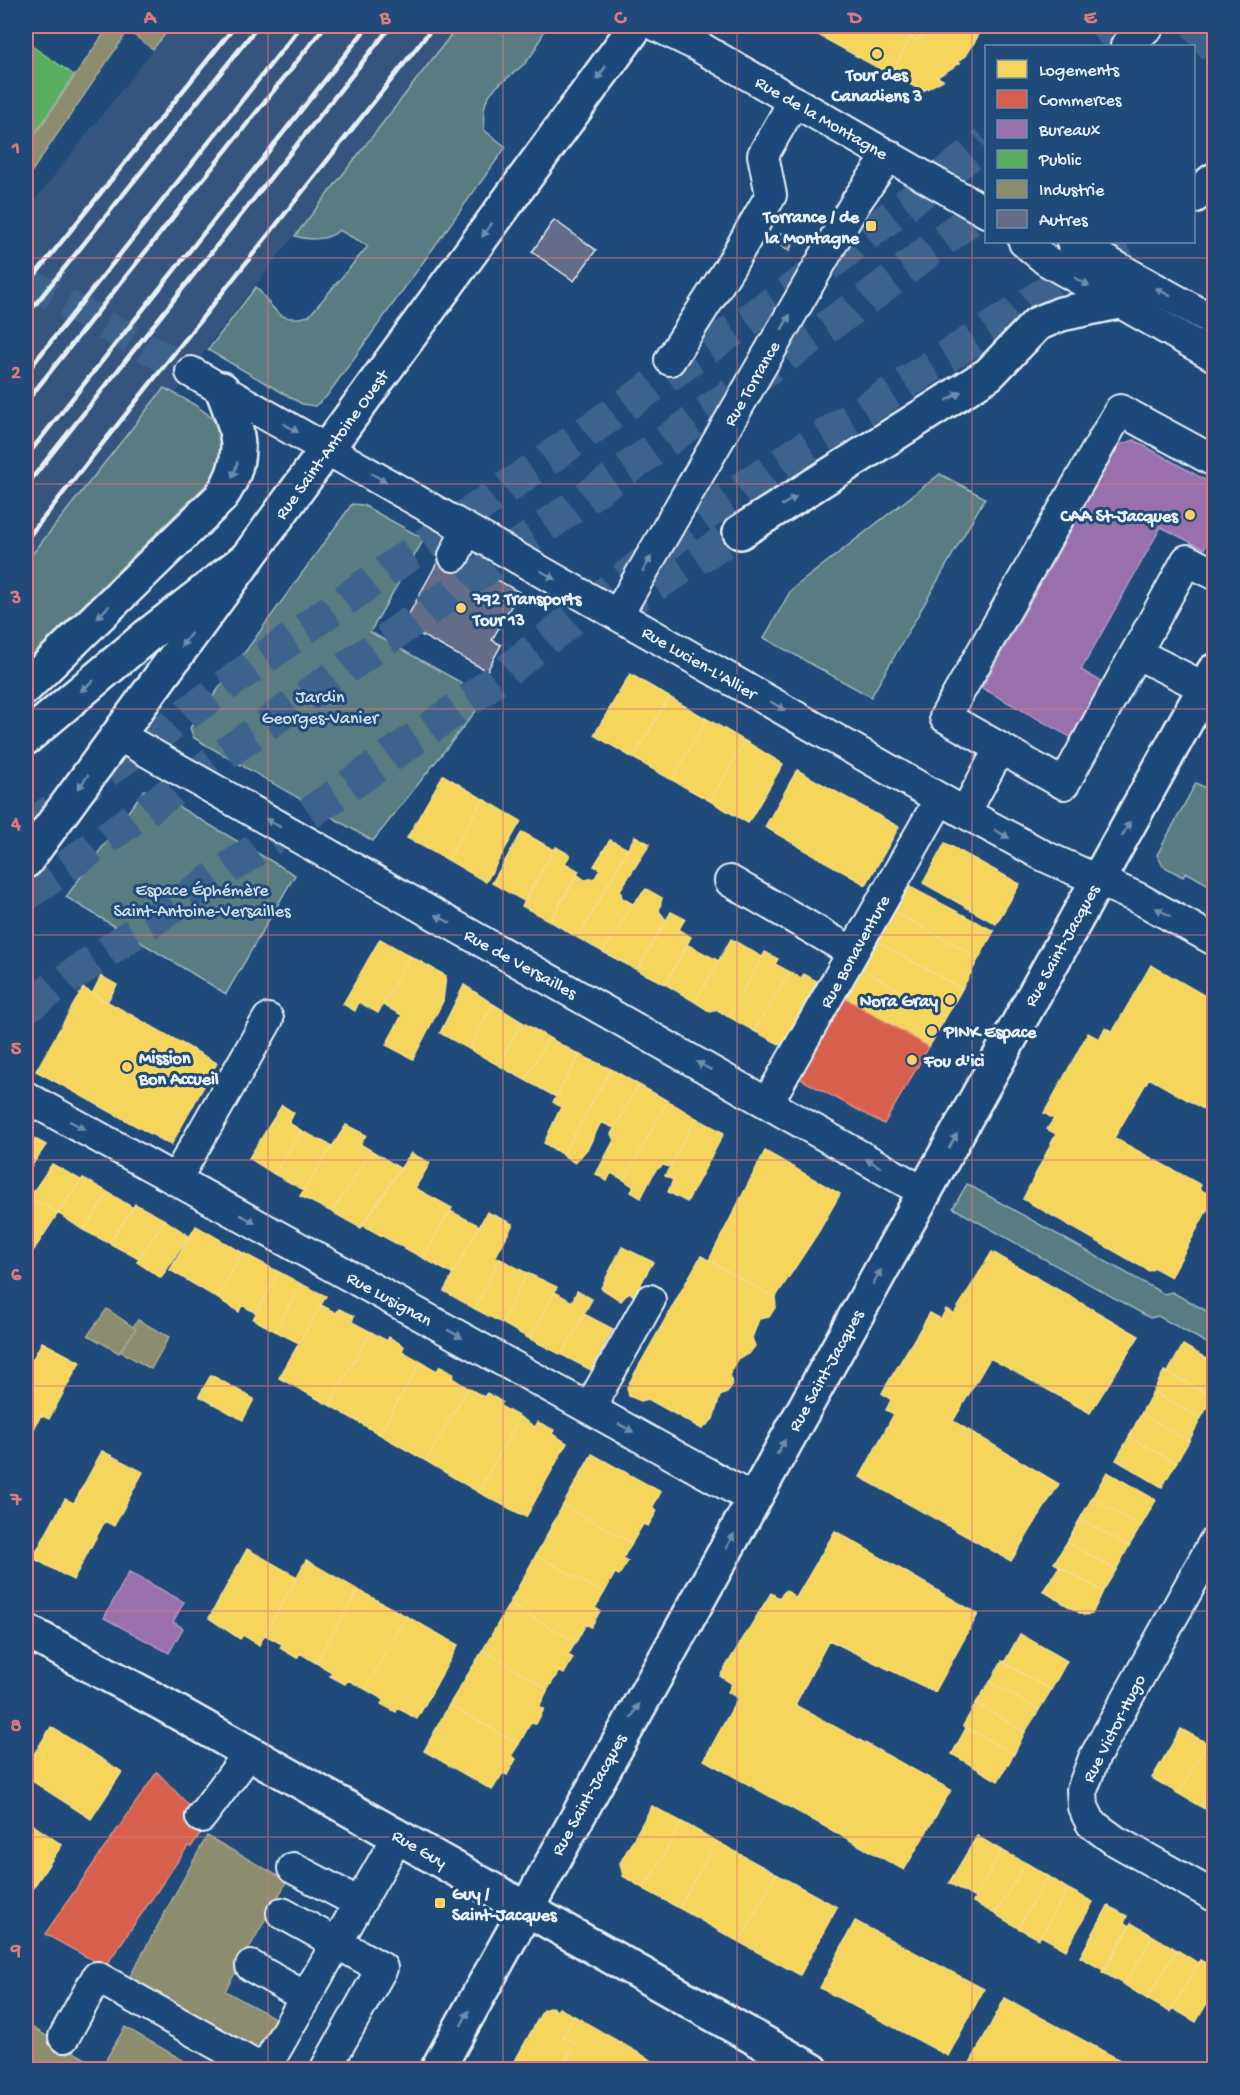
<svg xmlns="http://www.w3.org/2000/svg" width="1240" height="2095" viewBox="0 0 1240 2095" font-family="'Gochi Hand',sans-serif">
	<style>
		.built { fill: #34547e }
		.green { fill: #587c81; stroke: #a0b6bc; stroke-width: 1.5 }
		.homes { fill: #f6d55c; stroke: #f2dd8b; stroke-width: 1.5 }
		.shops { fill: #d6604d; stroke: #db8c80; stroke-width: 1.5 }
		.offices { fill: #9970ab; stroke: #b197c2; stroke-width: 1.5 }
		.public { fill: #5aae61; stroke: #85c28e; stroke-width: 1.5 }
		.industry { fill: #8c8c6e; stroke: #a8aa97; stroke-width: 1.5 }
		.building { fill: #646c88; stroke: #e8f1f8; stroke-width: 1.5 }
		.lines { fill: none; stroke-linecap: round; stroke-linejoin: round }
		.minor-tunnel { stroke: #3d638d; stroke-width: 30; stroke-dasharray: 30 15; stroke-linecap: butt }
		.highway-tunnel { stroke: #3d638d; stroke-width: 33; stroke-dasharray: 33 16; stroke-linecap: butt }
		.minor-casing { stroke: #e8f1f8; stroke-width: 34 }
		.major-casing { stroke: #e8f1f8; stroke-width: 38 }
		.highway-casing { stroke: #e8f1f8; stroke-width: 38 }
		.minor { stroke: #1f4a7a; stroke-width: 30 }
		.major { stroke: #1f4a7a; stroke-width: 33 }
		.highway { stroke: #1f4a7a; stroke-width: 33 }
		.rail { stroke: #e8f1f8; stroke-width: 4.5 }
		.oneway { fill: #6f8dac }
		.grid { fill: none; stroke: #dd787b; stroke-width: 1.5; stroke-opacity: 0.55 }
		.poi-dot { fill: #ffd166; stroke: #1f4a7a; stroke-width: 2 }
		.labels { text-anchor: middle; stroke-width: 6; stroke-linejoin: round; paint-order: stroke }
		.poi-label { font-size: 18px; font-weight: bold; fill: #e8f1f8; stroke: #1f4a7a; text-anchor: start }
		.street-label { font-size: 18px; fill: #e8f1f8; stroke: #1f4a7a }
		.park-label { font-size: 18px; fill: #d2dfe6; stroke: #1f4a7a }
		.neatline { fill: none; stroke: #dd787b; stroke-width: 2 }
		.grid-label { font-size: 20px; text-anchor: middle; font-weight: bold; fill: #dd787b }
	</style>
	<rect width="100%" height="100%" fill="#1f4a7a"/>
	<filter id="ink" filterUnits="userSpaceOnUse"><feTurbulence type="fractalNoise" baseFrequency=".0167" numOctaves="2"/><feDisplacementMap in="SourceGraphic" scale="12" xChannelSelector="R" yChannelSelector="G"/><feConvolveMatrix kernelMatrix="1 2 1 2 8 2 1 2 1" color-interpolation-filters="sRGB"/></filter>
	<g filter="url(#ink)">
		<path class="built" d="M172 26H458L211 342 175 394 164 388 26 562V211Z"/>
		<path class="green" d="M458 26H546C541 39 534 56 522 66 496 89 480 90 484 130L506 147 326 397 315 406 302 404 208 350 256 287C275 307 276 325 309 316L368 246 339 230C330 240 309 241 295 236Z
			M164 388C188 401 224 416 225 447 226 456 217 469 214 477L26 661V562Z
			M940 474 985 498 871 697 764 638 791 590Z
			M352 504 363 505 424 539 370 632 487 697 373 841 194 738 190 728Z
			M1196 783 1214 793V888L1186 872 1183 877 1163 866 1157 855Z
			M144 790 179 807 295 875 226 994 66 897Z
			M967 1184 1164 1294 1172 1292 1214 1315V1347L1158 1316 1150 1318 953 1208Z"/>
		<path class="homes" d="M815 26H927L918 41 911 37 891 75 811 31Z
			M927 26H984L966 56 957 62 960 63 937 77 943 80 923 91 891 75 911 37 918 41Z
			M630 674 669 697 633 758 594 735Z
			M669 697 707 719 672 780 633 758Z
			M707 719 745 741 710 801 672 780Z
			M745 741 783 764 748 823 710 801Z
			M797 770 899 827 866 885 765 827Z
			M443 775 483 799 448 860 407 838Z
			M483 799 521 821 486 882 448 860Z
			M522 832 554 850 524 901 492 883Z
			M635 836 650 844 620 890 622 898 633 904 603 952 578 938Z
			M610 840 628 849 578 938 550 921 578 875 585 880 595 878 600 869 594 866Z
			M945 843 1020 884 996 924 923 883Z
			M556 847 570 855 565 863 579 871 550 921 522 906Z
			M908 886 994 931 979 958 893 911Z
			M646 889 662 898 659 911 666 920 637 970 603 952 633 904Z
			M893 911 979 958 962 989 876 941Z
			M671 912 685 919 679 929 691 937 665 984 637 970Z
			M380 939 410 956 378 1013 359 1002 355 1011 343 1004Z
			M731 939 762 957 729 1017 716 1009 711 1012 695 1002Z
			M876 941 962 989 946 1017 860 968Z
			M688 945 719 961 695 1002 665 984Z
			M765 952 778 959 775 964 790 972 754 1031 729 1017Z
			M410 956 446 976 443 1001 413 1059 386 1045 402 1015 383 1005Z
			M1151 965 1214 1001V1115L1149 1078 1114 1138 1201 1185 1199 1189 1214 1197 1171 1277 1155 1268 1149 1271 1023 1199 1056 1134 1047 1129 1054 1119 1044 1113 1048 1106 1088 1033 1099 1039 1105 1028 1113 1031Z
			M860 968 946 1017 929 1047 843 997Z
			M790 972 801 978 804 974 820 983 785 1047 754 1031Z
			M101 976 117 985 107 1002 92 994Z
			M464 985 493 1004 469 1049 440 1033Z
			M83 988 217 1063 171 1145 36 1071Z
			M493 1004 522 1022 498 1065 469 1049Z
			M522 1022 549 1038 525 1080 498 1065Z
			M549 1038 580 1055 556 1097 525 1080Z
			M580 1055 611 1069 563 1155 544 1143 561 1107 553 1102Z
			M611 1069 639 1085 614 1128 601 1122 588 1148 575 1163 563 1155Z
			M639 1085 668 1101 624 1180 611 1173 607 1181 596 1174 614 1140 611 1134Z
			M668 1101 696 1118 670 1167 663 1165 655 1171 641 1198 631 1192 634 1187 624 1180Z
			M282 1105 294 1113 289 1123 302 1131 274 1174 249 1158Z
			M696 1118 724 1133 687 1202 668 1192 673 1180 665 1176Z
			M346 1125 366 1135 360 1144 372 1151 332 1212 300 1196Z
			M302 1131 332 1146 304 1190 274 1174Z
			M26 1134 46 1145 26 1174Z
			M372 1151 401 1169 361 1228 332 1212Z
			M765 1151 840 1194 819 1231 775 1298 709 1260Z
			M411 1153 430 1163 415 1188 452 1208 423 1258 362 1225Z
			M52 1164 81 1180 58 1213 29 1198Z
			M83 1178 109 1193 83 1230 58 1213Z
			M109 1193 133 1208 109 1243 83 1230Z
			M29 1198 58 1213 26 1262V1203Z
			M135 1204 165 1220 139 1259 109 1243Z
			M450 1211 480 1226 452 1274 423 1258Z
			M487 1212 513 1224 495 1258 500 1259 475 1309 444 1291Z
			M165 1220 189 1236 161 1278 137 1262Z
			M196 1226 243 1253 217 1298 170 1270Z
			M622 1247 653 1262 634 1296 629 1292 621 1301 601 1288Z
			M992 1252 1139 1336 1090 1413 990 1358 953 1421 1059 1484 1011 1561 860 1477 894 1414 886 1410 891 1400 882 1393 886 1386 930 1313 941 1319 946 1309 954 1314Z
			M243 1253 279 1272 256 1313 242 1305 239 1312 217 1298Z
			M701 1256 775 1298 776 1306 769 1317 759 1319 752 1338 755 1346 749 1354 739 1358 730 1374 732 1385 727 1393 720 1396 713 1419 702 1429 648 1399 641 1401 629 1396 627 1387Z
			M500 1259 527 1273 502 1323 475 1309Z
			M279 1272 301 1284 275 1331 253 1319Z
			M527 1273 557 1287 530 1339 502 1323Z
			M1214 1282V1301L1206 1296Z
			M301 1284 326 1296 299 1343 275 1331Z
			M577 1291 592 1299 562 1355 530 1339 555 1292 572 1302Z
			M321 1305 336 1313 339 1309 354 1316 352 1322 371 1332 329 1405 279 1378Z
			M584 1314 613 1329 591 1370 562 1355Z
			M371 1332 387 1341 389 1337 404 1346 402 1351 421 1362 379 1434 329 1405Z
			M42 1342 80 1362 49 1419 41 1415 26 1445V1372Z
			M1183 1345 1214 1363 1213 1397 1168 1372Z
			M421 1362 437 1371 440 1366 454 1374 452 1378 468 1388 426 1461 379 1434Z
			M1164 1371 1213 1397 1201 1418 1153 1392Z
			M211 1375 254 1399 243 1420 199 1396Z
			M468 1388 484 1397 487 1393 502 1402 500 1406 520 1417 478 1492 426 1461Z
			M1153 1392 1201 1418 1189 1441 1141 1414Z
			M1141 1414 1189 1441 1176 1463 1129 1437Z
			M520 1417 535 1427 538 1422 554 1430 552 1434 567 1443 526 1517 478 1492Z
			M1129 1437 1176 1463 1162 1487 1116 1460Z
			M102 1451 143 1472 114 1526 105 1521 73 1580 33 1558 65 1499 74 1503Z
			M592 1454 661 1492 652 1508 657 1511 648 1526 643 1524 632 1543 563 1505Z
			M1107 1472 1156 1500 1141 1526 1092 1498Z
			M1092 1498 1141 1526 1129 1546 1080 1519Z
			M563 1505 632 1543 623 1558 628 1561 619 1575 615 1573 604 1593 536 1555Z
			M1080 1519 1129 1546 1116 1570 1067 1542Z
			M835 1531 978 1614 935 1692 829 1640 795 1705 951 1790 904 1870 704 1760 738 1698 728 1692 732 1684 720 1676 771 1593 779 1598 786 1590 796 1598Z
			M1067 1542 1116 1570 1103 1591 1054 1563Z
			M247 1549 297 1577 259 1645 243 1635 240 1639 209 1618Z
			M536 1555 604 1593 595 1608 600 1611 591 1627 586 1624 576 1642 509 1604Z
			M306 1560 358 1590 316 1663 300 1653 297 1658 280 1648 282 1644 265 1635Z
			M1059 1567 1103 1591 1092 1614 1083 1615 1043 1591Z
			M358 1590 406 1616 365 1689 348 1680 345 1684 330 1676 332 1672 316 1663Z
			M509 1604 576 1642 568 1655 573 1658 564 1674 559 1671 548 1689 483 1650Z
			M406 1616 458 1645 417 1719 398 1708 396 1712 381 1704 384 1700 365 1689Z
			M1020 1634 1067 1661 1051 1690 1004 1663Z
			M483 1650 548 1689 539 1707 544 1709 536 1724 531 1722 519 1744 449 1705Z
			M1002 1661 1051 1690 1039 1710 990 1682Z
			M990 1682 1039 1710 1025 1732 976 1703Z
			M976 1703 1025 1732 1014 1754 963 1726Z
			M449 1705 519 1744 511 1756 516 1759 507 1775 503 1773 492 1790 424 1751Z
			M51 1727 122 1772 91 1819 26 1777V1767Z
			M966 1728 1014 1754 998 1781 952 1754Z
			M1181 1729 1207 1743 1179 1794 1152 1778Z
			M1207 1743 1214 1747V1783L1201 1807 1179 1794Z
			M1214 1783V1813L1201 1807Z
			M652 1806 682 1822 644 1889 623 1876 620 1863Z
			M26 1820 62 1845 26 1898Z
			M682 1822 716 1841 679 1908 644 1889Z
			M977 1836 1001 1850 975 1898 949 1883Z
			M716 1841 776 1874 739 1942 679 1908Z
			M1001 1850 1026 1863 995 1914 973 1902Z
			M1026 1863 1048 1876 1018 1928 995 1914Z
			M776 1874 837 1907 800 1975 739 1942Z
			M1048 1876 1068 1889 1039 1939 1018 1928Z
			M1068 1889 1093 1902 1066 1950 1041 1936Z
			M1108 1906 1127 1916 1124 1923 1130 1926 1105 1971 1080 1957Z
			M855 1921 984 1989 948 2056 820 1988Z
			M1131 1923 1153 1936 1125 1985 1102 1972Z
			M1153 1936 1177 1950 1147 1999 1125 1985Z
			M1177 1950 1198 1963 1170 2012 1147 1999Z
			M1200 1960 1214 1968V1991L1196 2022 1172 2008Z
			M1005 1998 1131 2066 1129 2070H973L968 2067Z
			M552 2007 557 2011 559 2008 574 2016 563 2037 575 2043 561 2070H510L543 2010Z
			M574 2016 656 2063 652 2070H575L564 2063 575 2043 563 2037Z
			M656 2063 668 2070H652Z"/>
		<path class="shops" d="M843 997 929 1047 884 1124 795 1076Z
			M157 1772 197 1814 208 1822 191 1847 188 1846 105 1967 45 1934Z"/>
		<path class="offices" d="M1134 440 1214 485V531L1204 549 1161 527 1081 670 1102 682 1072 738 982 688 1119 445Z
			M129 1572 184 1602 173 1622 183 1628 169 1653 104 1618Z"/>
		<path class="public" d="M26 42 74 75 26 148Z"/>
		<path class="industry" d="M109 26H172L153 49 128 31 30 174 26 171V148Z
			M107 1309 136 1329 119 1353 88 1335Z
			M138 1320 169 1337 151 1369 120 1351 136 1329 133 1327Z
			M207 1836 287 1881 225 1991 275 2018 257 2050 128 1980Z
			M26 2024 101 2068 125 2027 200 2070H26Z"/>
		<path class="building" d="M554 220 596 250 574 281 532 252Z
			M781 233 794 241 789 251 775 242Z
			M444 550 519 592 492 640 501 645 487 671 403 625Z"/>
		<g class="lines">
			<path class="minor-tunnel" d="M26 282 191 372"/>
			<path class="highway-tunnel" d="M1102 46 1127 26
				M1192 46 1214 29
				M613 611 740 532
				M26 829 363 587 836 259 986 142
				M26 895 876 292 986 207
				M26 1007 343 790 476 695 721 502 1125 242"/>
			<defs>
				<path id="minor" d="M657 26 696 45 986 212
					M1126 46 1149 26
					M1024 242 1047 261 1214 356
					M1072 242 1214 321
					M670 360 729 268 771 195 763 155 794 101
					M191 372 965 813 1044 856 1140 899 1214 940
					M1214 461 1120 410 945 717 1064 784 1187 560 1214 574
					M454 556 467 529
					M618 614 856 202 889 155
					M1136 653 1205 688
					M118 735 924 1192
					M965 813 1000 748
					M730 881 842 946
					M26 1097 753 1499
					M768 1102 940 799
					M176 1179 268 1019
					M594 1411 599 1391 650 1300
					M1214 1542 1094 1758 1082 1790 1083 1807 1091 1823 1114 1840 1214 1896
					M201 1817 250 1752
					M293 1868 359 1903
					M282 1913 382 1968 325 2070
					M251 1966 305 1997
					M64 2037 97 1977 263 2070
					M264 2070 398 1836"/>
				<path id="major" d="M26 861 636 26
					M26 1631 161 1703 812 2070
					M437 2070 1214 671"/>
				<path id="highway" d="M1194 196 1214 180
					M740 532 989 374 1037 324 1061 314 1118 302
					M26 687 220 498C248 459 239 430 222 389
					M26 738 148 635 246 559"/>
			</defs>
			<use href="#minor" class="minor-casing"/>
			<use href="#major" class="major-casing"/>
			<use href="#highway" class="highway-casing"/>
			<use href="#minor" class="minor"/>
			<use href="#major" class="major"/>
			<use href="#highway" class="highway"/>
			<path class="rail" d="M26 286 235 26
				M26 316 258 26
				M26 373 301 26
				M26 402 325 26
				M26 457 368 26
				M26 486 391 26
				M26 540 434 26"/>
		</g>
		<defs><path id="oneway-solid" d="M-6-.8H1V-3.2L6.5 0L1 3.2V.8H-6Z" transform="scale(1.5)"/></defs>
		<g class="oneway">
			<use href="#oneway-solid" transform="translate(601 73) rotate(126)"/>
			<use href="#oneway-solid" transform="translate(487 230) rotate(126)"/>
			<use href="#oneway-solid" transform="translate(1082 282) rotate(30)"/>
			<use href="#oneway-solid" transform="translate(1163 292) rotate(-151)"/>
			<use href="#oneway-solid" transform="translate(786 322) rotate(-60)"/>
			<use href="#oneway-solid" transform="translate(954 396) rotate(-32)"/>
			<use href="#oneway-solid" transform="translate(291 428) rotate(30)"/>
			<use href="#oneway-solid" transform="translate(235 470) rotate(108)"/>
			<use href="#oneway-solid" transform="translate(379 478) rotate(30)"/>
			<use href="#oneway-solid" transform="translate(789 501) rotate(-32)"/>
			<use href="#oneway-solid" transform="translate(647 564) rotate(-60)"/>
			<use href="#oneway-solid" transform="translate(548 575) rotate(30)"/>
			<use href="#oneway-solid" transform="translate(103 612) rotate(135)"/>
			<use href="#oneway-solid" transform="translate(186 640) rotate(126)"/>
			<use href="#oneway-solid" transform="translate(87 686) rotate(140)"/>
			<use href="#oneway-solid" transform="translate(778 706) rotate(30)"/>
			<use href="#oneway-solid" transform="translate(83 782) rotate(126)"/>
			<use href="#oneway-solid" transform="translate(273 823) rotate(-151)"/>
			<use href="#oneway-solid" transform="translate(1126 829) rotate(-61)"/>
			<use href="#oneway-solid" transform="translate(1002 834) rotate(29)"/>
			<use href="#oneway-solid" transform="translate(1163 912) rotate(-151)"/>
			<use href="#oneway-solid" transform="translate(443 919) rotate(-151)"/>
			<use href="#oneway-solid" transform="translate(704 1066) rotate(-151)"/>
			<use href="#oneway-solid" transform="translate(77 1125) rotate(28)"/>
			<use href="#oneway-solid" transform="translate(953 1141) rotate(-61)"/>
			<use href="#oneway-solid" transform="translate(873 1163) rotate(-150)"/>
			<use href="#oneway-solid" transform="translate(248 1219) rotate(29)"/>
			<use href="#oneway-solid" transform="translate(877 1277) rotate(-61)"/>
			<use href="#oneway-solid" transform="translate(455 1334) rotate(29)"/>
			<use href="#oneway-solid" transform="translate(626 1428) rotate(29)"/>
			<use href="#oneway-solid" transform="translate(781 1447) rotate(-61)"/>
			<use href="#oneway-solid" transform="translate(730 1541) rotate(-61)"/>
			<use href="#oneway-solid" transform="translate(635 1711) rotate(-61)"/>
			<use href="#oneway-solid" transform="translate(465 2018) rotate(-62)"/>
		</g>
	</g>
	<path class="grid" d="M268 26V2070M503 26V2070M737 26V2070M972 26V2070M26 258H1214M26 484H1214M26 709H1214M26 935H1214M26 1160H1214M26 1386H1214M26 1611H1214M26 1837H1214"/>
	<g class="poi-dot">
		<circle cx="877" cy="54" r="6"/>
		<rect x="865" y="220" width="12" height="12" rx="3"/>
		<circle cx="1190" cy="515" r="6"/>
		<circle cx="461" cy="608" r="6"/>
		<circle cx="950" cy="1000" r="6"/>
		<circle cx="932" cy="1031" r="6"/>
		<circle cx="912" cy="1060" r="6"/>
		<circle cx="127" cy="1067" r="6"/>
		<rect x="434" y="1897" width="12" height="12" rx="3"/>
	</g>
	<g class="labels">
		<g class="poi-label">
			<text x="877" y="80" text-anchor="middle">Tour des<tspan x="877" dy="21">Canadiens 3</tspan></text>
			<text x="859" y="222" text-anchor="end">Torrance / de<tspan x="859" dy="21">la Montagne</tspan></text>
			<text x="1178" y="521" text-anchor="end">CAA St-Jacques</text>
			<text x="473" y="604">792 Transports<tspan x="473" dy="21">Tour 13</tspan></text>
			<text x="938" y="1006" text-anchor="end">Nora Gray</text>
			<text x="944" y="1037">PINK Espace</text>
			<text x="139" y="1063">Mission<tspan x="139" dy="21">Bon Accueil</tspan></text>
			<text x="924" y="1066">Fou d'ici</text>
			<text x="452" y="1899">Guy /<tspan x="452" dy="21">Saint-Jacques</tspan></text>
		</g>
		<g class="street-label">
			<text transform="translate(822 117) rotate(30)" y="6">Rue de la Montagne</text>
			<text transform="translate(751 383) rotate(-60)" y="6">Rue Torrance</text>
			<text transform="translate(331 444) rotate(-54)" y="6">Rue Saint-Antoine Ouest</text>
			<text transform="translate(700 662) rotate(30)" y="6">Rue Lucien-L'Allier</text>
			<text transform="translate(1061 945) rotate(-61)" y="6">Rue Saint-Jacques</text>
			<text transform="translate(854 951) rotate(-61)" y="6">Rue Bonaventure</text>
			<text transform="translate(521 963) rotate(29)" y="6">Rue de Versailles</text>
			<text transform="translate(390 1298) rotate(29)" y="6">Rue Lusignan</text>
			<text transform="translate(825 1370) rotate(-61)" y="6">Rue Saint-Jacques</text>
			<text transform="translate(1113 1728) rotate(-63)" y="6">Rue Victor-Hugo</text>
			<text transform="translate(588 1794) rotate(-61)" y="6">Rue Saint-Jacques</text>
			<text transform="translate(420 1848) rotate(30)" y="6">Rue Guy</text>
		</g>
		<g class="park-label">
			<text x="320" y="702">Jardin<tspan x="320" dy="21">Georges-Vanier</tspan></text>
			<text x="202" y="895">Espace Éphémère<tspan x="202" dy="21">Saint-Antoine-Versailles</tspan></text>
		</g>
	</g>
	<rect width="1240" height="2095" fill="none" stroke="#1f4a7a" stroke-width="66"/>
	<rect x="985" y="45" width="210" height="198" fill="#1f4a7a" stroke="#6f8dac" stroke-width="1.5"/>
	<rect x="997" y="60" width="30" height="18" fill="#f6d55c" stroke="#6f8dac" stroke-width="1.5"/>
	<text x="1039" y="75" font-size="18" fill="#e8f1f8">Logements</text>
	<rect x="997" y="90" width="30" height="18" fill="#d6604d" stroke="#6f8dac" stroke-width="1.5"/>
	<text x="1039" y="105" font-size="18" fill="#e8f1f8">Commerces</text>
	<rect x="997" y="120" width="30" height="18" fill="#9970ab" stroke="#6f8dac" stroke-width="1.5"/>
	<text x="1039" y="135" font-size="18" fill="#e8f1f8">Bureaux</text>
	<rect x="997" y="150" width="30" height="18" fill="#5aae61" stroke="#6f8dac" stroke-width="1.5"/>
	<text x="1039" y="165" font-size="18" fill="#e8f1f8">Public</text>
	<rect x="997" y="180" width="30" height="18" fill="#8c8c6e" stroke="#6f8dac" stroke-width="1.5"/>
	<text x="1039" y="195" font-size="18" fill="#e8f1f8">Industrie</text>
	<rect x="997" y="210" width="30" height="18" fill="#646c88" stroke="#6f8dac" stroke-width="1.5"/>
	<text x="1039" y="225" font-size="18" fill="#e8f1f8">Autres</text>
	<rect x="33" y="33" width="1174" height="2029" class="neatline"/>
	<g class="grid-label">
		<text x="150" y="23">A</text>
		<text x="385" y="23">B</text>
		<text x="620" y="23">C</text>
		<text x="855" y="23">D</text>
		<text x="1090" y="23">E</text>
		<text x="16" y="153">1</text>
		<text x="16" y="378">2</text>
		<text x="16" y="603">3</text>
		<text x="16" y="829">4</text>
		<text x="16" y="1054">5</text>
		<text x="16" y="1280">6</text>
		<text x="16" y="1505">7</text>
		<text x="16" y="1731">8</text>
		<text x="16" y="1956">9</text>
	</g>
</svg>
